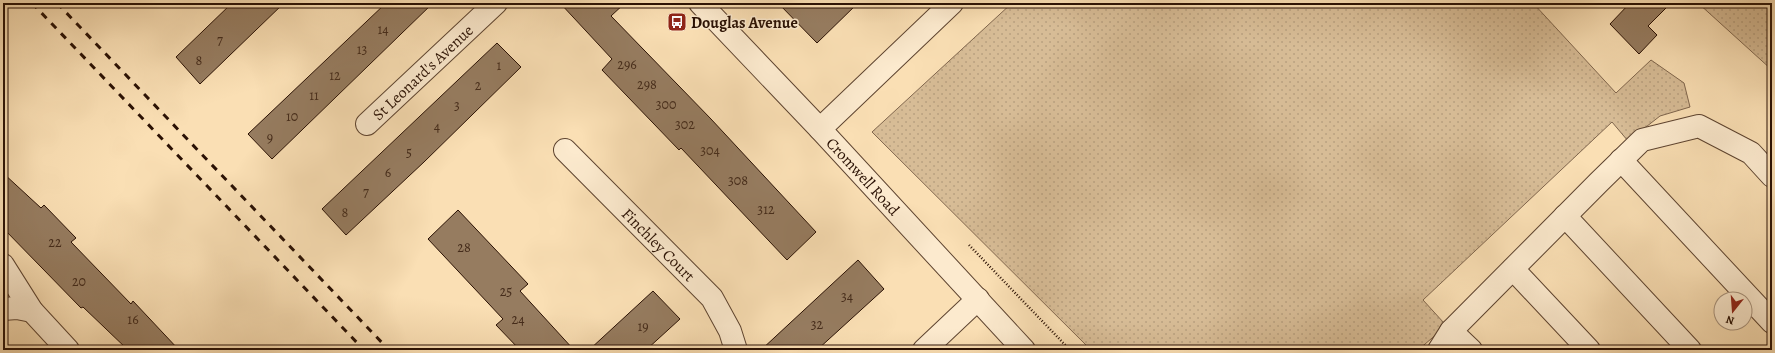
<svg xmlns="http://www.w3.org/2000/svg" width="1775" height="353" viewBox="0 0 1775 353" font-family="Alegreya,serif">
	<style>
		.grass { fill: url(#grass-dots); stroke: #80664d }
		.building { fill: #967c60; stroke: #2a1104 }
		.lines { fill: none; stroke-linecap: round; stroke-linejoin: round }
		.minor-casing { stroke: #5e4430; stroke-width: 24 }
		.path { stroke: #2a1104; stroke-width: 2.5; stroke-dasharray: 1 2; stroke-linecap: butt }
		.minor { stroke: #fceace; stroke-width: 22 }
		.rail { stroke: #2a1104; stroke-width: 3; stroke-dasharray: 7 7; stroke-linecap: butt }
		.labels { text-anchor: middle; stroke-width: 3; stroke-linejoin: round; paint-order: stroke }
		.number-label { font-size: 14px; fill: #452c1b }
		.poi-label { font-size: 16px; font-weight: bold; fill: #2a1104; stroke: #fceace; text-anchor: start }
		.street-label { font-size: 16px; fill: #2a1104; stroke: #fceace }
	</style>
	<defs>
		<pattern id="grass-dots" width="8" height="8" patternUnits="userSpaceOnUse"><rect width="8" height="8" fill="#d7bc96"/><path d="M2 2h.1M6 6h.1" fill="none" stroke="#b9a180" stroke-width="1.8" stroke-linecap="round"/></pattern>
	</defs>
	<rect width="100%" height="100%" fill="#fadfb4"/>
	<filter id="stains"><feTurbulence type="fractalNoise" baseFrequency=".005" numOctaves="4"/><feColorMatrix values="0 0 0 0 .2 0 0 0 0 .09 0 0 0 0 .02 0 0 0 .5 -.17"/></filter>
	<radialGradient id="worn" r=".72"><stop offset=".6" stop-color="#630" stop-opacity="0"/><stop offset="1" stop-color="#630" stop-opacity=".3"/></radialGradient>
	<path class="grass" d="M1012 3H1533L1616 93 1651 60 1684 83 1690 107 1660 116 1628 141 1612 122 1423 300 1444 323 1438 333 1418 350H1091L872 132Z
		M1698 3H1772V70Z"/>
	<path class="building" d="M232 3H284L200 84 176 57Z
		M386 3H433L272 159 248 134Z
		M560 3H625L611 16 711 119 816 232 787 260 681 148 679 150 602 70 612 59Z
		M778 3H858L817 43Z
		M1630 3H1671L1648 26 1657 35 1639 54 1610 24Z
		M497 43 521 67 424 162 346 235 322 209Z
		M3 173 41 208 44 205 76 238 71 242 131 304 133 301 179 350H128L83 307 81 308 3 228Z
		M458 210 528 284 520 291 574 350H520L496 325 503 319 428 239Z
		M858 260 884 289 817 350H761Z
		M653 291 680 319 646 350H589Z"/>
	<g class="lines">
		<defs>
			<g id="minor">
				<path id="s1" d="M700 3 820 129 1024 350"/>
				<path id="s2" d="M367 124 496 3"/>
				<path d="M820 129 952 3"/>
				<path id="s3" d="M565 150 712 298 730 331 736 350"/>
				<path d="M1621 160 1772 322"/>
				<path d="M1565 216 1690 350"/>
				<path d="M3 265 32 311 68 350"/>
				<path d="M1513 269 1589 350"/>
				<path d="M3 309 17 308 32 311"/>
				<path d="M1451 331 1471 350"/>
				<path d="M924 350 978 299"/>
				<path d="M1439 350 1451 331 1599 182 1642 140 1699 126 1751 153 1772 176"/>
			</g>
		</defs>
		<use href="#minor" class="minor-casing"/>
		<path class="path" d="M969 245 1070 350"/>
		<use href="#minor" class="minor"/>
		<path class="rail" d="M32 3 364 350
			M57 3 389 350"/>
	</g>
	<defs>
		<symbol id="bus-square" viewBox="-11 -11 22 22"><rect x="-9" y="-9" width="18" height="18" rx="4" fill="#8f2418" stroke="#fceace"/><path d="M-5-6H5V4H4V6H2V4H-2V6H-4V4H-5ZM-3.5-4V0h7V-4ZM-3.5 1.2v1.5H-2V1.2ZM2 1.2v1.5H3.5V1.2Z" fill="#fff"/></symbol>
	</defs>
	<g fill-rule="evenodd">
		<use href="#bus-square" x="666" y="11" width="22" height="22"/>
	</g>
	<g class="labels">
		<g class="number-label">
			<text x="383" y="34">14</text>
			<text x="220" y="45">7</text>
			<text x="362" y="54">13</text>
			<text x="199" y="65">8</text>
			<text x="627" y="69">296</text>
			<text x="499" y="70">1</text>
			<text x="335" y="80">12</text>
			<text x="647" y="89">298</text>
			<text x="478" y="90">2</text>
			<text x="314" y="100">11</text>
			<text x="666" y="109">300</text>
			<text x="457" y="110">3</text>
			<text x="292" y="121">10</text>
			<text x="685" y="129">302</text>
			<text x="437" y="131">4</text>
			<text x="270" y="142">9</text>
			<text x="710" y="155">304</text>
			<text x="409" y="157">5</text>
			<text x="388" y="177">6</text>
			<text x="738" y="185">308</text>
			<text x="366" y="197">7</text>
			<text x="766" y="214">312</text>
			<text x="345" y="217">8</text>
			<text x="55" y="247">22</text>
			<text x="464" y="252">28</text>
			<text x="79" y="286">20</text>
			<text x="506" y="296">25</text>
			<text x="847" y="301">34</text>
			<text x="133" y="324">16</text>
			<text x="518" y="324">24</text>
			<text x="817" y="329">32</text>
			<text x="643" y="331">19</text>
		</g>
		<g class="poi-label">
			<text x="691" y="28">Douglas Avenue</text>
		</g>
		<g class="street-label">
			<text dy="6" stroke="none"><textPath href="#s2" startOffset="76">St Leonard's Avenue</textPath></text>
			<text dy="6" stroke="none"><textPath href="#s1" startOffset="238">Cromwell Road</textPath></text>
			<text dy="6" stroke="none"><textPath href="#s3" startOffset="133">Finchley Court</textPath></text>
		</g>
	</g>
	<rect width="1775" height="353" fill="none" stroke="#fadfb4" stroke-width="16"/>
	<rect x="4" y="4" width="1767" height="345" fill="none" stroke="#2a1104" stroke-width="2"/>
	<rect x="8" y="8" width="1759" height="337" fill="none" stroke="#2a1104"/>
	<g transform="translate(1733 311) rotate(197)"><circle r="19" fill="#fceace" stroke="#a8937d"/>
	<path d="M0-3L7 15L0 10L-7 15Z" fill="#8f2418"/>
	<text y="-6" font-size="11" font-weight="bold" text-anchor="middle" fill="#2a1104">N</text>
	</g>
	<rect width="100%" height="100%" filter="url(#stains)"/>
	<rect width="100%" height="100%" fill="url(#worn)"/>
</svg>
